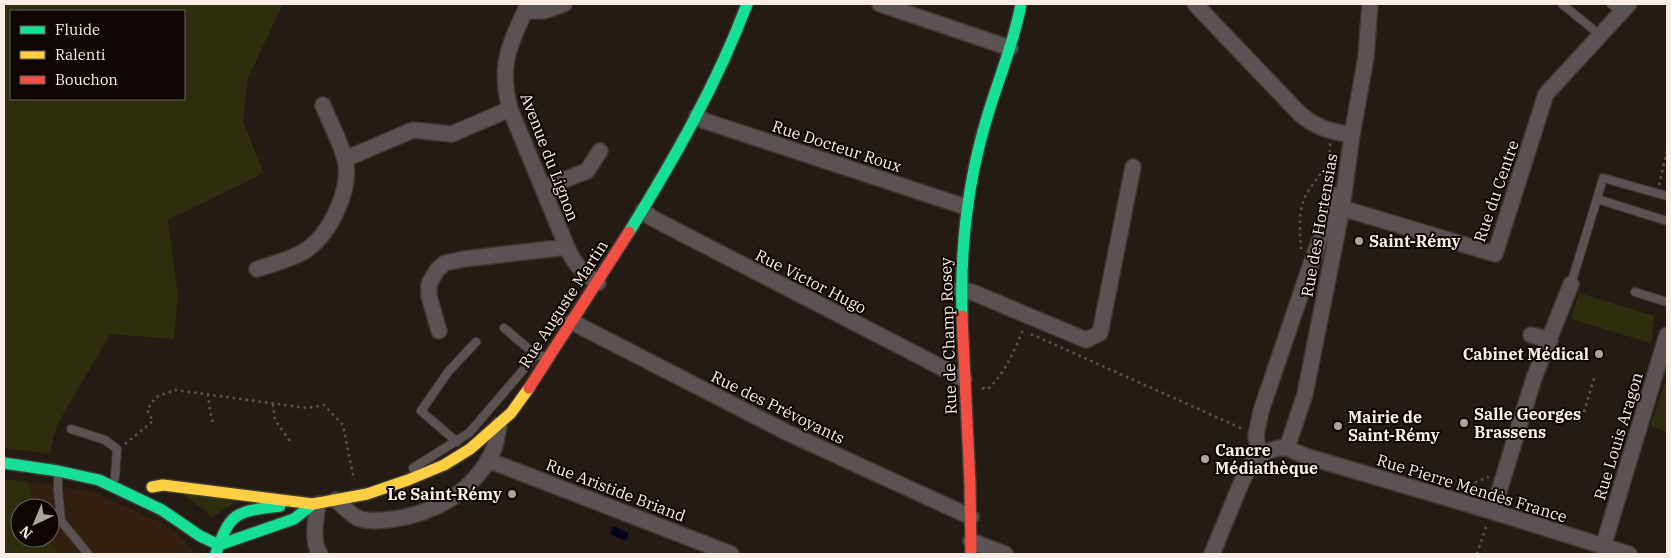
<svg xmlns="http://www.w3.org/2000/svg" width="1671" height="558" viewBox="0 0 1671 558" font-family="'IBM Plex Serif',serif">
	<style>
		.built { fill: #342011 }
		.green { fill: #2e2e0e; fill-rule: evenodd }
		.water { fill: #03051d }
		.lines { fill: none; stroke-linecap: round; stroke-linejoin: round }
		.lane-casing { stroke: #403833; stroke-width: 10 }
		.street-casing { stroke: #403833; stroke-width: 18 }
		.fast-casing { stroke: #403833; stroke-width: 14 }
		.slow-casing { stroke: #403833; stroke-width: 14 }
		.jam-casing { stroke: #403833; stroke-width: 14 }
		.path { stroke: #5b5350; stroke-width: 2.5; stroke-dasharray: 2.5 4; stroke-linecap: butt }
		.lane { stroke: #5b5353; stroke-width: 8 }
		.street { stroke: #5b5353; stroke-width: 15 }
		.fast { stroke: #16e098; stroke-width: 11 }
		.slow { stroke: #ffcf43; stroke-width: 11 }
		.jam { stroke: #f24e42; stroke-width: 11 }
		.poi-dot { fill: #aea49c; stroke: #0d0603; stroke-width: 2 }
		.labels { text-anchor: middle; stroke-width: 4; stroke-linejoin: round; paint-order: stroke }
		.street-label { font-size: 16px; fill: #f9ede5; stroke: #0d0603 }
		.poi-label { font-size: 16px; font-weight: bold; fill: #f9ede5; stroke: #0d0603; text-anchor: start }
	</style>
	<rect width="100%" height="100%" fill="#241b14"/>
	<path class="built" d="M28 482 92 492 156 520 180 535 196 554H60L46 538H50V508H35Z"/>
	<path class="green" d="M4 4H283L248 78 243 122 264 173 168 220 178 295 174 339 110 334 57 425 49 454 4 448ZM11 11H184V99H11Z
		M1579 293 1655 316 1651 343 1571 319Z
		M1667 377V432L1650 426Z
		M4 479 28 482 35 508H20V538H46L60 554H4Z
		M180 491 237 502 212 517Z"/>
	<path class="water" d="M613 526 629 533 626 541 610 534Z"/>
	<g class="lines">
		<defs>
			<path id="lane" d="M1562 4 1600 35
				M1611 4 1622 12
				M1597 199 1603 178 1667 196
				M1571 284 1597 199 1667 221
				M1635 292 1667 302
				M504 328 536 355
				M71 429 105 440 117 449 115 478
				M457 442 421 411 448 372 476 342
				M413 468 469 433 536 355 548 357
				M58 474V490L61 521 88 554"/>
			<path id="street" d="M528 4C510 45 498 63 510 109L569 252C576 266 585 274 598 283
				M880 4 1010 48
				M1195 4 1300 114C1318 129 1330 131 1352 135
				M525 11H544L564 4
				M697 116 705 121 966 207
				M345 159 413 130 452 134 510 109
				M543 188 587 171 600 151
				M1342 208 1495 254 1546 94 1629 4
				M643 211 652 218 964 379
				M257 269C273 264 289 260 303 252 330 236 352 189 345 159 340 141 330 123 323 105
				M960 289 972 292 1086 340 1100 333 1133 167
				M572 322 788 433 971 517
				M439 331 429 296V284L437 270 445 263 464 259 567 247
				M1531 335 1550 340
				M1287 448 1305 394 1342 208 1352 135 1366 57 1370 4
				M1259 457 1256 435 1261 411 1311 264 1336 195
				M488 460 731 554
				M336 500C342 505 349 513 356 517 366 523 383 520 394 519 436 513 474 491 493 451 497 443 497 433 499 425
				M318 504C316 519 311 541 320 554
				M1491 511 1495 504 1534 378 1571 284
				M971 541 1005 554
				M1603 547 1667 335
				M1212 554 1242 481 1251 464 1266 452 1278 448H1287L1305 456 1491 511 1629 554"/>
			<path id="fast" d="M629 232C674 159 717 84 747 4
				M962 316C960 249 967 185 986 121 997 82 1014 44 1021 4
				M4 463 58 471 99 480 162 510 200 536 219 545 294 519 313 504
				M216 553C231 510 237 512 280 506"/>
			<path id="slow" d="M152 487 163 485 313 504 367 494 408 480 444 465 470 449 511 413 529 388"/>
			<path id="jam" d="M962 316 970 484 971 554
				M529 388 629 232"/>
		</defs>
		<use href="#lane" class="lane-casing"/>
		<use href="#street" class="street-casing"/>
		<use href="#fast" class="fast-casing"/>
		<use href="#slow" class="slow-casing"/>
		<use href="#jam" class="jam-casing"/>
		<path class="path" d="M1659 185 1667 151
			M1301 249C1300 233 1298 214 1304 199 1314 177 1331 170 1330 143
			M1031 334 1243 429
			M1483 349 1527 362
			M982 388 988 389C1005 373 1014 351 1023 330H1024
			M208 394 210 411 213 424
			M273 404 275 420 292 444
			M1584 412 1595 375
			M125 444 153 421 147 410 156 397 175 390 307 408 324 405 343 425 354 480
			M1456 486 1468 485 1489 477
			M1477 554 1487 524"/>
		<use href="#lane" class="lane"/>
		<use href="#street" class="street"/>
		<use href="#fast" class="fast"/>
		<use href="#slow" class="slow"/>
		<use href="#jam" class="jam"/>
	</g>
	<g class="poi-dot">
		<circle cx="1359" cy="241" r="5"/>
		<circle cx="1599" cy="354" r="5"/>
		<circle cx="1464" cy="423" r="5"/>
		<circle cx="1338" cy="426" r="5"/>
		<circle cx="1205" cy="459" r="5"/>
		<circle cx="512" cy="494" r="5"/>
	</g>
	<g class="labels">
		<g class="street-label">
			<text transform="translate(837 146) rotate(18)" y="6">Rue Docteur Roux</text>
			<text transform="translate(550 157) rotate(69)" y="6">Avenue du Lignon</text>
			<text transform="translate(1496 191) rotate(-71)" y="6">Rue du Centre</text>
			<text transform="translate(1319 225) rotate(-80)" y="6">Rue des Hortensias</text>
			<text transform="translate(811 281) rotate(27)" y="6">Rue Victor Hugo</text>
			<text transform="translate(563 304) rotate(-57)" y="6">Rue Auguste Martin</text>
			<text transform="translate(948 336) rotate(-92)" y="6">Rue de Champ Rosey</text>
			<text transform="translate(778 407) rotate(26)" y="6">Rue des Prévoyants</text>
			<text transform="translate(1618 436) rotate(-73)" y="6">Rue Louis Aragon</text>
			<text transform="translate(1472 488) rotate(17)" y="6">Rue Pierre Mendès France</text>
			<text transform="translate(616 490) rotate(21)" y="6">Rue Aristide Briand</text>
		</g>
		<g class="poi-label">
			<text x="1369" y="247">Saint-Rémy</text>
			<text x="1589" y="360" text-anchor="end">Cabinet Médical</text>
			<text x="1474" y="420">Salle Georges<tspan x="1474" dy="18">Brassens</tspan></text>
			<text x="1348" y="423">Mairie de<tspan x="1348" dy="18">Saint-Rémy</tspan></text>
			<text x="1215" y="456">Cancre<tspan x="1215" dy="18">Médiathèque</tspan></text>
			<text x="502" y="500" text-anchor="end">Le Saint-Rémy</text>
		</g>
	</g>
	<rect width="1671" height="558" fill="none" stroke="#f9ede5" stroke-width="10"/>
	<rect x="10" y="10" width="175" height="90" fill="#0d0603" stroke="#6b625d"/>
	<rect x="20" y="26" width="25" height="8" fill="#16e098" stroke="#6b625d"/>
	<text x="55" y="35" font-size="15" fill="#f9ede5">Fluide</text>
	<rect x="20" y="51" width="25" height="8" fill="#ffcf43" stroke="#6b625d"/>
	<text x="55" y="60" font-size="15" fill="#f9ede5">Ralenti</text>
	<rect x="20" y="76" width="25" height="8" fill="#f24e42" stroke="#6b625d"/>
	<text x="55" y="85" font-size="15" fill="#f9ede5">Bouchon</text>
	<g transform="translate(35 523) rotate(224)"><circle r="24" fill="#0d0603" stroke="#6b625d"/>
	<path d="M0-4L9 19L0 12L-9 19Z" fill="#aea49c"/>
	<text y="-8" font-size="14" font-weight="bold" text-anchor="middle" fill="#f9ede5">N</text>
	</g>
</svg>
